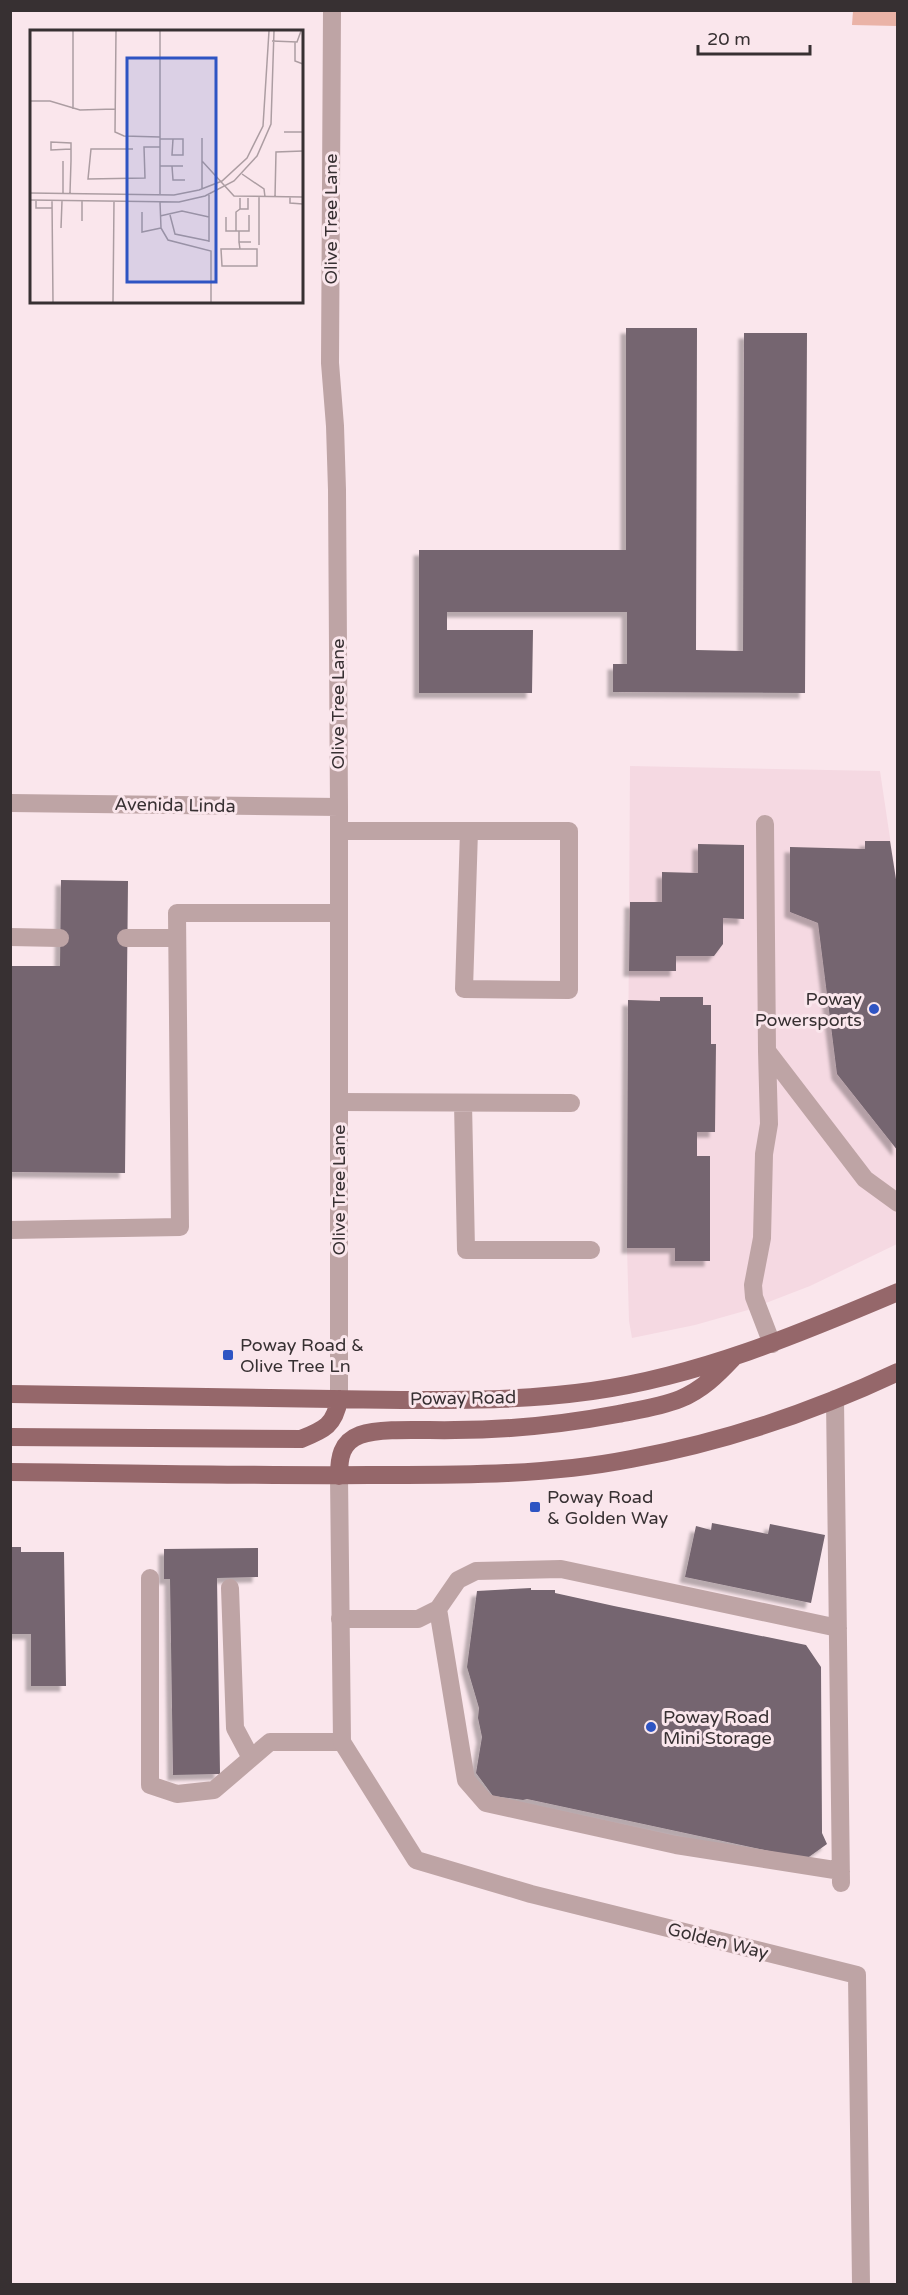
<svg xmlns="http://www.w3.org/2000/svg" width="908" height="2295" viewBox="0 0 908 2295" font-family="'Varela Round',sans-serif">
	<style>
		.built { fill: #f5d9e2 }
		.green { fill: #eab3a7 }
		.building { fill: #74656f; filter: url(#shadow) }
		.lines { fill: none; stroke-linecap: round; stroke-linejoin: round }
		.lane { stroke: #bea4a5; stroke-width: 18 }
		.street { stroke: #bea4a5; stroke-width: 18 }
		.primary { stroke: #95676a; stroke-width: 18 }
		.poi-dot { fill: #2e54c3; stroke: #fae6ec; stroke-width: 2 }
		.labels { text-anchor: middle; stroke-width: 6; stroke-linejoin: round; paint-order: stroke }
		.street-label { font-size: 18px; fill: #373032; stroke: #fae6ec }
		.poi-label { font-size: 18px; fill: #373032; stroke: #fae6ec; text-anchor: start }
		.inset-road { fill: none; stroke: #ac9da2; stroke-width: 1.5 }
		.view { fill: #2e54c3; fill-opacity: 0.15; stroke: #2e54c3; stroke-width: 3 }
		.inset-edge { fill: none; stroke: #373032; stroke-width: 3 }
	</style>
	<defs>
		<filter id="shadow"><feDropShadow dx="-5.5" dy="5.5" stdDeviation="1.5" flood-color="#0004"/></filter>
	</defs>
	<rect width="100%" height="100%" fill="#fae6ec"/>
	<path class="built" d="M630 766 880 771 898 892 897 1244 810 1286 748 1310 695 1325 632 1338 629 1321 627 1248Z"/>
	<path class="green" d="M853 11H897V26L852 25Z"/>
	<path class="building" d="M626 328H697L696 650 743 651 744 333H807L805 693 613 692V664H627V612H447V630H533L532 693H419V550H626Z
		M865 841H890L898 892V1151L837 1074 818 923 790 912V847L865 849Z
		M698 844 744 845V919L723 918V944L714 956H676V971H629L630 902H662V872L698 873Z
		M61 880 128 881 125 1173 10 1172V966H60Z
		M660 997H703V1005H711V1044H716L715 1132H697V1156H710V1261H675V1248H627L628 1000 660 1001Z
		M712 1523 768 1534 770 1524 825 1535 811 1603 685 1577 696 1526 711 1530Z
		M10 1547H21V1552H64L66 1686H31V1634H10Z
		M258 1548V1577L217 1578 220 1774 173 1775 170 1579H164V1549Z
		M531 1588V1590H555V1593L614 1606 806 1645 821 1667 822 1833 827 1844 806 1859 527 1799 523 1800 493 1796 476 1773 482 1737 478 1718 479 1708 467 1667 477 1591Z"/>
	<g class="lines">
		<path class="lane" d="M765 824 767 1051 865 1179 898 1203
			M339 831H569V990L464 989 469 831
			M10 937 60 938
			M126 938H177
			M767 1051 769 1124 764 1154 762 1238 753 1285 754 1297 772 1344
			M339 1102 571 1103
			M463 1103 466 1250H591
			M10 1230 180 1227 177 913H339
			M835 1399 841 1883
			M150 1578V1785L177 1794 214 1790 270 1742H342
			M230 1588 235 1728 251 1758
			M438 1609 466 1780 486 1803 676 1845 841 1871
			M340 1619H418L438 1609 458 1580 476 1571 561 1569 838 1628"/>
		<path class="street" d="M332 10 330 363 335 426 337 490 339 807V1399
			M10 803 339 807
			M339 1476 342 1742 416 1860 531 1894 857 1975 861 2284"/>
		<path class="primary" d="M10 1394C118 1396 226 1397 333 1399 419 1400 506 1403 592 1391 699 1376 799 1334 898 1292
			M10 1437 301 1439C324 1430 335 1425 339 1399
			M10 1472C130 1473 249 1476 369 1475 456 1475 544 1476 631 1459 723 1442 813 1412 898 1372
			M339 1476C339 1458 341 1442 360 1435 383 1427 430 1431 455 1430 510 1430 565 1424 618 1414 638 1410 660 1407 680 1399 702 1390 717 1375 733 1358"/>
	</g>
	<g class="poi-dot">
		<circle cx="874" cy="1009" r="6"/>
		<rect x="222" y="1349" width="12" height="12" rx="3"/>
		<rect x="529" y="1501" width="12" height="12" rx="3"/>
		<circle cx="651" cy="1727" r="6"/>
	</g>
	<g class="labels">
		<g class="street-label">
			<text transform="translate(331 219) rotate(-90)" y="6">Olive Tree Lane</text>
			<text transform="translate(338 704) rotate(-90)" y="6">Olive Tree Lane</text>
			<text transform="translate(175 805) rotate(1)" y="6">Avenida Linda</text>
			<text transform="translate(339 1190) rotate(-90)" y="6">Olive Tree Lane</text>
			<text transform="translate(463 1398) rotate(-1)" y="6">Poway Road</text>
			<text transform="translate(718 1941) rotate(14)" y="6">Golden Way</text>
		</g>
		<g class="poi-label">
			<text x="862" y="1005" text-anchor="end">Poway<tspan x="862" dy="21">Powersports</tspan></text>
			<text x="240" y="1351">Poway Road &amp;<tspan x="240" dy="21">Olive Tree Ln</tspan></text>
			<text x="547" y="1503">Poway Road<tspan x="547" dy="21">&amp; Golden Way</tspan></text>
			<text x="663" y="1723">Poway Road<tspan x="663" dy="21">Mini Storage</tspan></text>
		</g>
	</g>
	<g transform="translate(30 30)">
		<rect width="273" height="273" fill="#fae6ec"/>
		<path class="inset-road" d="M43 1V79M86 1 85 102 94 106 130 107M130 1V164M242 11 267 12 271 1M265 12V31L273 34M0 71H20L50 80 85 79M254 102H273M172 108V131L204 166 273 167M130 109H153V125H142L143 109M103 119H61L58 149 115 148 114 117H130M33 131V163M172 131V159M130 136H153M142 136 143 150H155M212 144 234 159 235 167M0 163 144 165 169 160 192 151 217 128 233 96 239 1M40 163 41 131V113L21 112V120L41 119M179 165V212M229 167V215M245 167 246 122 273 121M260 167V173L273 174M210 168V179H218V168M0 170 149 172 175 166 204 151 227 126 241 94 244 1M6 170V178H22M22 171 23 272M130 172 131 198M210 179 206 182V201H219V185M112 182V202L131 198M140 185 145 204 179 211M130 186 152 181 179 187M196 187V201H206M52 191V171M31 198 32 171M131 198 138 210 181 221V272M209 201V212H221M209 212 210 219H191L192 236H227V219H210M83 272 84 171"/>
		<path class="view" d="M97 28H186V252H97Z"/>
		<rect width="273" height="273" class="inset-edge"/>
	</g>
	<rect width="908" height="2295" fill="none" stroke="#373032" stroke-width="24"/>
	<path d="M698 45v9h112v-9" fill="none" stroke="#373032" stroke-width="3"/>
	<text x="707" y="45" font-size="18" fill="#373032" stroke="#fae6ec" stroke-width="4.5" paint-order="stroke">20 m</text>
</svg>
